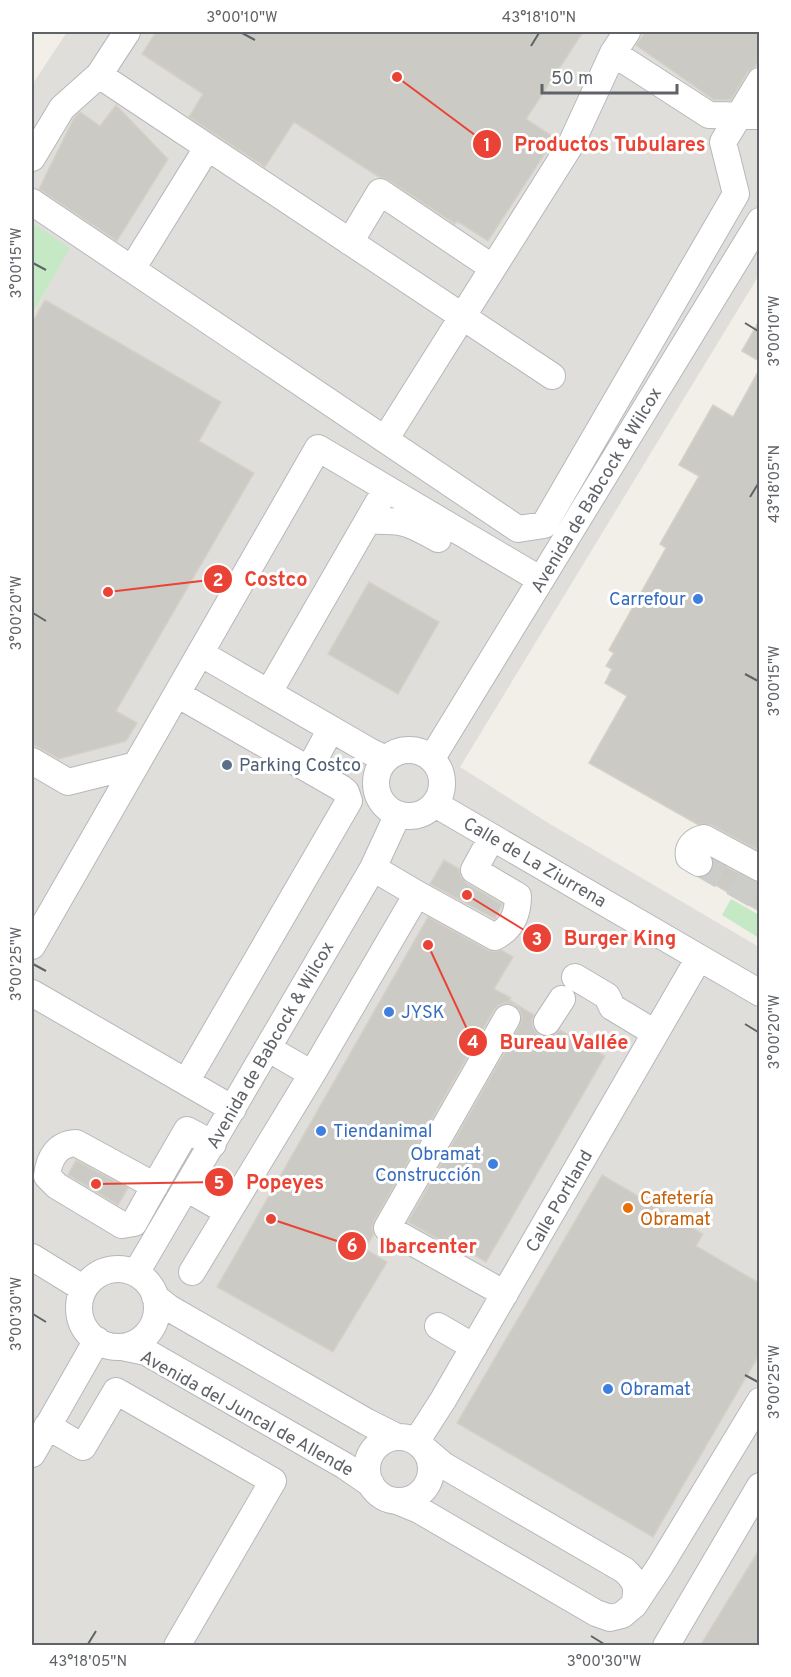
<svg xmlns="http://www.w3.org/2000/svg" width="791" height="1677" viewBox="0 0 791 1677" font-family="Overpass,sans-serif">
	<style>
		.industrial { fill: #e0deda }
		.green { fill: #c5e8c5 }
		.building { fill: #cccac5; stroke: #d6d1c6; stroke-width: 1.5 }
		.lines { fill: none; stroke-linecap: round; stroke-linejoin: round }
		.minor-tunnel { stroke: #ccccc8; stroke-width: 26; stroke-dasharray: 26 13; stroke-linecap: butt }
		.minor-casing { stroke: #b5b8bc; stroke-width: 28 }
		.minor { stroke: #fff; stroke-width: 26 }
		.ticks { fill: none; stroke: #5f6368; stroke-width: 2 }
		.shop-dot { fill: #3f7fe0; stroke: #fff; stroke-width: 2 }
		.service-dot { fill: #5c6f8a; stroke: #fff; stroke-width: 2 }
		.food-dot { fill: #e8710a; stroke: #fff; stroke-width: 2 }
		.labels { text-anchor: middle; stroke-width: 6; stroke-linejoin: round; paint-order: stroke }
		.street-label { font-size: 18px; fill: #5f6368; stroke: #fff }
		.shop-label { font-size: 18px; fill: #366cbe; stroke: #fff; text-anchor: start }
		.service-label { font-size: 18px; fill: #4e5e75; stroke: #fff; text-anchor: start }
		.food-label { font-size: 18px; fill: #c56008; stroke: #fff; text-anchor: start }
		.leader { fill: none; stroke: #ea4335; stroke-width: 2 }
		.callout-dot { fill: #ea4335; stroke: #fff; stroke-width: 2 }
		.mark-label { font-size: 18px; text-anchor: middle; font-weight: bold; fill: #fff }
		.callout-label { font-size: 20px; text-anchor: middle; font-weight: bold; fill: #ea4335; stroke: #fff; stroke-width: 6; stroke-linejoin: round; paint-order: stroke }
		.neatline { fill: none; stroke: #5f6368; stroke-width: 2 }
		.ticks-label { font-size: 15px; text-anchor: middle; fill: #5f6368 }
	</style>
	<rect width="100%" height="100%" fill="#f1efe8"/>
	<path class="industrial" d="M67 32H759V275L460 767 550 824 759 947V1645H32V316L69 248 32 223V85Z"/>
	<path class="green" d="M32 223 70 248 32 315Z
		M731 899 759 915V938L722 915Z"/>
	<path class="building" d="M156 32H583L526 119 555 138 488 241 457 221 455 224 388 180 379 177 294 122 265 167 189 117 203 94 142 54Z
		M645 32H759V60L755 67 747 73 731 100H714L636 45Z
		M116 105 168 159 117 241 39 189 74 118 80 112 100 126Z
		M45 300 221 402 199 441 254 473 116 711 137 723 126 741 59 759 32 744V323Z
		M759 321V361L742 351Z
		M759 370V851L711 825 697 824 589 763 627 696 605 683 612 669 606 666 614 653 609 650 666 548 660 544 699 476 679 465 713 405 733 417Z
		M369 582 439 622 398 694 328 654Z
		M444 860 459 869 461 877 466 883 502 904 495 919 430 884Z
		M713 860 759 883V911L702 877 711 871Z
		M428 917 488 950 495 952 501 950 513 957 494 989 511 998 509 1000 534 1015 532 1022 533 1028 538 1034 547 1037 554 1035 560 1030 605 1056 486 1262 452 1242 450 1246 408 1222 520 1025 522 1017 520 1010 515 1005 506 1003 499 1005 494 1010 374 1221 372 1228 374 1234 365 1249 387 1262 333 1352 217 1287Z
		M76 1160 128 1188 118 1205 68 1175Z
		M602 1175 703 1234 696 1246 759 1283V1355L653 1537 457 1423Z
		M759 1550V1646H700Z"/>
	<g class="lines">
		<path class="minor-tunnel" d="M699 863 760 898"/>
		<defs>
			<path id="minor" d="M613 53 709 115 760 116
				M99 75 552 376
				M32 158 62 108 99 75 127 32
				M32 202 518 529 544 525 736 194 723 142 760 81
				M350 242 380 192 493 268
				M132 269 207 148
				M386 438 571 144 613 53 627 32
				M368 521C403 520 408 522 438 539
				M200 653 371 752 386 759
				M269 692 386 489
				M177 694 341 788 346 792 349 801 186 1082
				M376 783a33 33 0 1 1 66 0a33 33 0 1 1-66 0Z
				M432 758 760 221
				M32 761 68 782 136 765
				M309 769 331 729
				M435 804 760 993
				M699 863 689 857C687 847 694 840 704 838L760 868
				M417 894 495 937C512 928 518 915 518 896L474 870 492 837
				M32 946 318 448 541 580
				M575 977 607 996 612 1007 655 1033
				M32 993 233 1109
				M547 1022 562 999
				M269 1049 312 1074 417 894 373 868
				M155 1186 76 1143C57 1144 49 1158 47 1176L57 1186 122 1225 134 1223C151 1192 169 1161 187 1130L213 1144
				M186 1188 228 1212
				M32 1257 84 1289
				M79 1308a39 39 0 1 1 78 0a39 39 0 1 1-78 0Z
				M192 1272 312 1074
				M136 1273 373 868 398 814
				M505 1294 387 1228 507 1018
				M155 1297 169 1308 367 1422 397 1437
				M438 1326 474 1347
				M122 1347 146 1352 345 1466 371 1484
				M47 1426 83 1447 116 1391 273 1481 177 1646
				M367 1469a32 32 0 1 1 64 0a32 32 0 1 1-64 0Z
				M416 1442 443 1400 699 958
				M423 1448 443 1465 624 1570C637 1581 638 1589 634 1605
				M32 1454 97 1340
				M397 1501 419 1510 596 1613 610 1618 622 1615 634 1605 660 1566 760 1401
				M666 1646 760 1486"/>
		</defs>
		<use href="#minor" class="minor-casing"/>
		<use href="#minor" class="minor"/>
	</g>
	<path class="ticks" d="M242 33 255 40M531 46 539 33M33 263 46 270M745 323 758 331M750 497 758 484M33 613 46 621M745 674 758 681M33 964 46 971M745 1024 758 1032M33 1314 46 1322M745 1375 758 1382M591 1636 604 1644M88 1644 96 1631"/>
	<g class="shop-dot">
		<circle cx="698" cy="599" r="6"/>
		<circle cx="389" cy="1012" r="6"/>
		<circle cx="321" cy="1131" r="6"/>
		<circle cx="493" cy="1164" r="6"/>
		<circle cx="608" cy="1389" r="6"/>
	</g>
	<circle class="service-dot" cx="227" cy="765" r="6"/>
	<circle class="food-dot" cx="628" cy="1208" r="6"/>
	<g class="labels">
		<g class="street-label">
			<text transform="translate(596 490) rotate(-59)" y="6">Avenida de Babcock &amp; Wilcox</text>
			<text transform="translate(535 862) rotate(30)" y="6">Calle de La Ziurrena</text>
			<text transform="translate(270 1045) rotate(-60)" y="6">Avenida de Babcock &amp; Wilcox</text>
			<text transform="translate(559 1201) rotate(-60)" y="6">Calle Portland</text>
			<text transform="translate(247 1413) rotate(29)" y="6">Avenida del Juncal de Allende</text>
		</g>
		<g class="shop-label">
			<text x="686" y="605" text-anchor="end">Carrefour</text>
			<text x="401" y="1018">JYSK</text>
			<text x="333" y="1137">Tiendanimal</text>
			<text x="481" y="1160" text-anchor="end">Obramat<tspan x="481" dy="21">Construcción</tspan></text>
			<text x="620" y="1395">Obramat</text>
		</g>
		<g class="service-label">
			<text x="239" y="771">Parking Costco</text>
		</g>
		<g class="food-label">
			<text x="640" y="1204">Cafetería<tspan x="640" dy="21">Obramat</tspan></text>
		</g>
	</g>
	<path class="leader" d="M397 77L487 144M108 592L218 579M467 895L537 938M428 945L473 1042M96 1184L219 1182M271 1219L352 1246"/>
	<g class="callout-dot">
		<circle cx="397" cy="77" r="6"/>
		<circle cx="108" cy="592" r="6"/>
		<circle cx="467" cy="895" r="6"/>
		<circle cx="428" cy="945" r="6"/>
		<circle cx="96" cy="1184" r="6"/>
		<circle cx="271" cy="1219" r="6"/>
		<circle cx="487" cy="144" r="15"/>
		<circle cx="218" cy="579" r="15"/>
		<circle cx="537" cy="938" r="15"/>
		<circle cx="473" cy="1042" r="15"/>
		<circle cx="219" cy="1182" r="15"/>
		<circle cx="352" cy="1246" r="15"/>
	</g>
	<g class="mark-label">
		<text x="487" y="151">1</text>
		<text x="218" y="586">2</text>
		<text x="537" y="945">3</text>
		<text x="473" y="1048">4</text>
		<text x="219" y="1189">5</text>
		<text x="352" y="1252">6</text>
	</g>
	<g class="callout-label">
		<text x="610" y="151">Productos Tubulares</text>
		<text x="276" y="586">Costco</text>
		<text x="620" y="945">Burger King</text>
		<text x="564" y="1049">Bureau Vallée</text>
		<text x="285" y="1189">Popeyes</text>
		<text x="428" y="1253">Ibarcenter</text>
	</g>
	<rect width="791" height="1677" fill="none" stroke="#ffffff" stroke-width="66"/>
	<path d="M542 84v9h135v-9" fill="none" stroke="#5f6368" stroke-width="3"/>
	<text x="551" y="84" font-size="18" fill="#5f6368" stroke="#ffffff" stroke-width="4.5" paint-order="stroke">50 m</text>
	<rect x="33" y="33" width="725" height="1611" class="neatline"/>
	<g class="ticks-label">
		<text x="242" y="22">3°00'10"W</text>
		<text x="539" y="22">43°18'10"N</text>
		<text transform="translate(16 263) rotate(-90)" y="5">3°00'15"W</text>
		<text transform="translate(774 331) rotate(-90)" y="5">3°00'10"W</text>
		<text transform="translate(774 484) rotate(-90)" y="5">43°18'05"N</text>
		<text transform="translate(16 613) rotate(-90)" y="5">3°00'20"W</text>
		<text transform="translate(774 681) rotate(-90)" y="5">3°00'15"W</text>
		<text transform="translate(16 964) rotate(-90)" y="5">3°00'25"W</text>
		<text transform="translate(774 1032) rotate(-90)" y="5">3°00'20"W</text>
		<text transform="translate(16 1314) rotate(-90)" y="5">3°00'30"W</text>
		<text transform="translate(774 1382) rotate(-90)" y="5">3°00'25"W</text>
		<text x="88" y="1666">43°18'05"N</text>
		<text x="604" y="1666">3°00'30"W</text>
	</g>
</svg>
